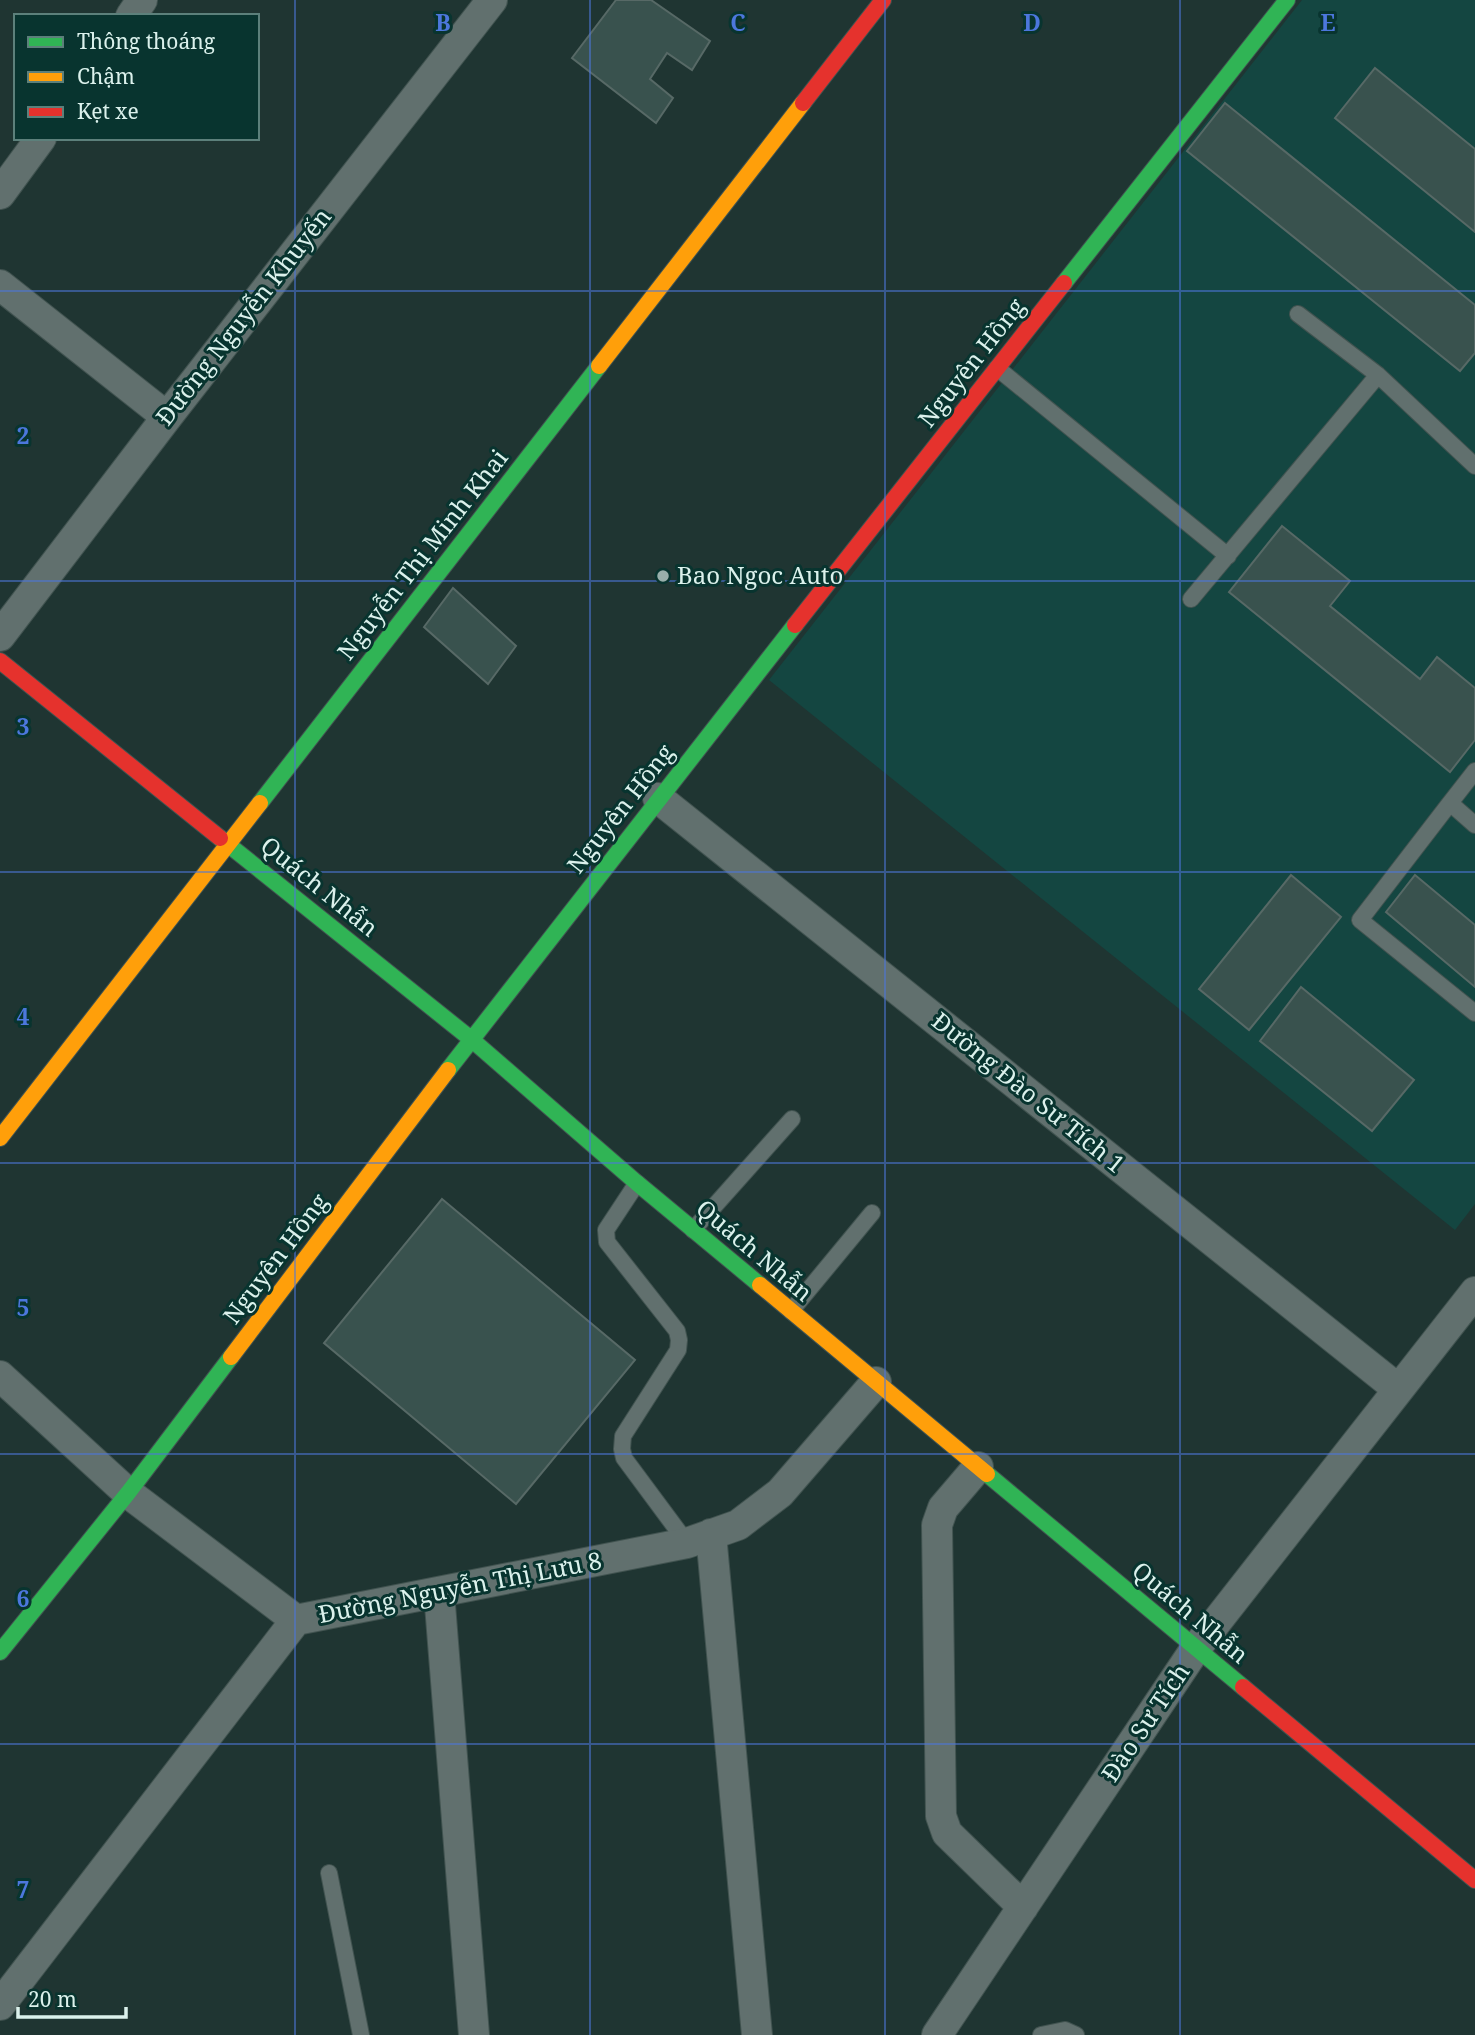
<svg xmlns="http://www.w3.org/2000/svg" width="1475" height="2035" viewBox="0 0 1475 2035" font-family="'Noto Serif',serif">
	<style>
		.built { fill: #144641 }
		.building { fill: #39524e; stroke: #576966; stroke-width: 2 }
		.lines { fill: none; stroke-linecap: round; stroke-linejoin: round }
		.lane-casing { stroke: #415350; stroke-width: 18 }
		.street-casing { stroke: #415350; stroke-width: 32 }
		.fast-casing { stroke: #415350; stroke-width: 18 }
		.slow-casing { stroke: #415350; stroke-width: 18 }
		.jam-casing { stroke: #415350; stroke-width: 18 }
		.lane { stroke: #61706e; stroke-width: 16 }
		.street { stroke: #61706e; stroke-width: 30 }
		.fast { stroke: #30b455; stroke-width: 16 }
		.slow { stroke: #ff9f0a; stroke-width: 16 }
		.jam { stroke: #e5322d; stroke-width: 16 }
		.grid { fill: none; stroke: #4c77dd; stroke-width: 2; stroke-opacity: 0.55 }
		.poi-dot { fill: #99afab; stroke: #08342f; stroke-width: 2.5 }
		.labels { text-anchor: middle; stroke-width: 6; stroke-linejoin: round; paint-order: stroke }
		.street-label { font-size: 24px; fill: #dbf1ec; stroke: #08342f }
		.poi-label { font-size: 24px; fill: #dbf1ec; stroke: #08342f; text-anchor: start }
		.grid-label { font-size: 23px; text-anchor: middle; font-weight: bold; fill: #4c77dd; stroke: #08342f; stroke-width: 6; stroke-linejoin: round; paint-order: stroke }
	</style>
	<rect width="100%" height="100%" fill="#1f3532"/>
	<path class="built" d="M1302 0H1475V1204L1455 1230 769 680Z"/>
	<path class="building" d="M616 0H651L710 41 692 70 667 53 650 79 673 98 656 123 572 58Z
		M1375 68 1475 149V232L1335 118Z
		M1225 103 1475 305V353L1460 371 1187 151Z
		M1282 526 1350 581 1330 606 1420 679 1437 657 1475 688V740L1450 772 1229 592Z
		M453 588 516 646 488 684 424 627Z
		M1291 875 1341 917 1249 1030 1199 989Z
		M1415 875 1475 925V987L1386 912Z
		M1301 987 1414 1080 1372 1131 1260 1041Z
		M442 1199 635 1360 516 1504 324 1343Z"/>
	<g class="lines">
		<defs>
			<path id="lane" d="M1298 314 1378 375 1475 466
				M997 368 1228 556
				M1191 599 1378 375
				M1475 771 1450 803 1475 825
				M1450 803 1360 920 1475 1013
				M637 1183 606 1230 607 1242 677 1331 679 1340 678 1350 623 1436 622 1449 624 1458 687 1543
				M693 1230 792 1119
				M791 1311 872 1213
				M329 1873 361 2035
				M1041 2035 1065 2030 1076 2035"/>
			<path id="street" d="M131 16 142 0
				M0 194 41 138
				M0 285 167 417
				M0 636 167 417 492 0
				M658 798 1398 1389
				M0 1376 128 1493 296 1620
				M978 1467 943 1508 937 1525 941 1816 947 1833 1023 1907
				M711 1534 757 2035
				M439 1592 474 2035
				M0 2005 296 1620 687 1543 738 1525 780 1493 876 1382
				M937 2035 1196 1648 1475 1292"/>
			<path id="fast" d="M1064 283 1287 0
				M260 803 599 366
				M220 838 471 1039 637 1183 760 1285
				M448 1070 795 625
				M987 1474 1243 1687
				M0 1652 128 1493 231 1357"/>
			<path id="slow" d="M599 366 803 103
				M0 1138 260 803
				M760 1285 987 1474
				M231 1357 448 1070"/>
			<path id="jam" d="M803 103 883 0
				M795 625 1064 283
				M0 661 220 838
				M1243 1687 1475 1880"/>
		</defs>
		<use href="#lane" class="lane-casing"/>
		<use href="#street" class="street-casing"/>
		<use href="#fast" class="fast-casing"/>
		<use href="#slow" class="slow-casing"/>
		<use href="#jam" class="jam-casing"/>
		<use href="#lane" class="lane"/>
		<use href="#street" class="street"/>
		<use href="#fast" class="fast"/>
		<use href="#slow" class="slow"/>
		<use href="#jam" class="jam"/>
	</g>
	<path class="grid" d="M295 0V2035M590 0V2035M885 0V2035M1180 0V2035M0 291H1475M0 581H1475M0 872H1475M0 1163H1475M0 1454H1475M0 1744H1475"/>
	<circle class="poi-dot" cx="663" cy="576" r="7"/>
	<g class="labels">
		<g class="street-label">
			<text transform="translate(244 317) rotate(-52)" y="8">Đường Nguyễn Khuyến</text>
			<text transform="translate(972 363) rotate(-52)" y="8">Nguyên Hồng</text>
			<text transform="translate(423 555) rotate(-52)" y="8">Nguyễn Thị Minh Khai</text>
			<text transform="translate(621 809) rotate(-52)" y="8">Nguyên Hồng</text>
			<text transform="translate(319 887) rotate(39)" y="8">Quách Nhẫn</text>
			<text transform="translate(1028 1093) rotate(39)" y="8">Đường Đào Sư Tích 1</text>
			<text transform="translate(754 1251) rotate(40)" y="8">Quách Nhẫn</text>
			<text transform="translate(276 1259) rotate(-53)" y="8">Nguyên Hồng</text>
			<text transform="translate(460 1588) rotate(-11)" y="8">Đường Nguyễn Thị Lưu 8</text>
			<text transform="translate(1190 1613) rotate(40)" y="8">Quách Nhẫn</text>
			<text transform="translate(1146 1723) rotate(-56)" y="8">Đào Sư Tích</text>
		</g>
		<g class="poi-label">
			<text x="677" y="584">Bao Ngoc Auto</text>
		</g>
	</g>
	<g class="grid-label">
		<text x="443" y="31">B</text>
		<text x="738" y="31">C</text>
		<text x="1032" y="31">D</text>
		<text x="1328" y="31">E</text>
		<text x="23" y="444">2</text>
		<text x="23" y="735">3</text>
		<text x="23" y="1025">4</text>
		<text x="23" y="1316">5</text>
		<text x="23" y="1607">6</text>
		<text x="23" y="1898">7</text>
	</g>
	<rect x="14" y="14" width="245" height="126" fill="#08342f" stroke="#5c807b" stroke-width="2"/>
	<rect x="28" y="37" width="35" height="10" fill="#30b455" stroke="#5c807b" stroke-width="2"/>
	<text x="77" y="49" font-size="21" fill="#dbf1ec">Thông thoáng</text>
	<rect x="28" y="72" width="35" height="10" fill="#ff9f0a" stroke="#5c807b" stroke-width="2"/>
	<text x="77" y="84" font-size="21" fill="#dbf1ec">Chậm</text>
	<rect x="28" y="107" width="35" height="10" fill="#e5322d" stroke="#5c807b" stroke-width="2"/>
	<text x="77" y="119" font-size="21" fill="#dbf1ec">Kẹt xe</text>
	<path d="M18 2007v10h108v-10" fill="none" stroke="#dbf1ec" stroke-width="3.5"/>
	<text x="28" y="2007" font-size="21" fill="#dbf1ec" stroke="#08342f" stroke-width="5" paint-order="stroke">20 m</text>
</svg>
